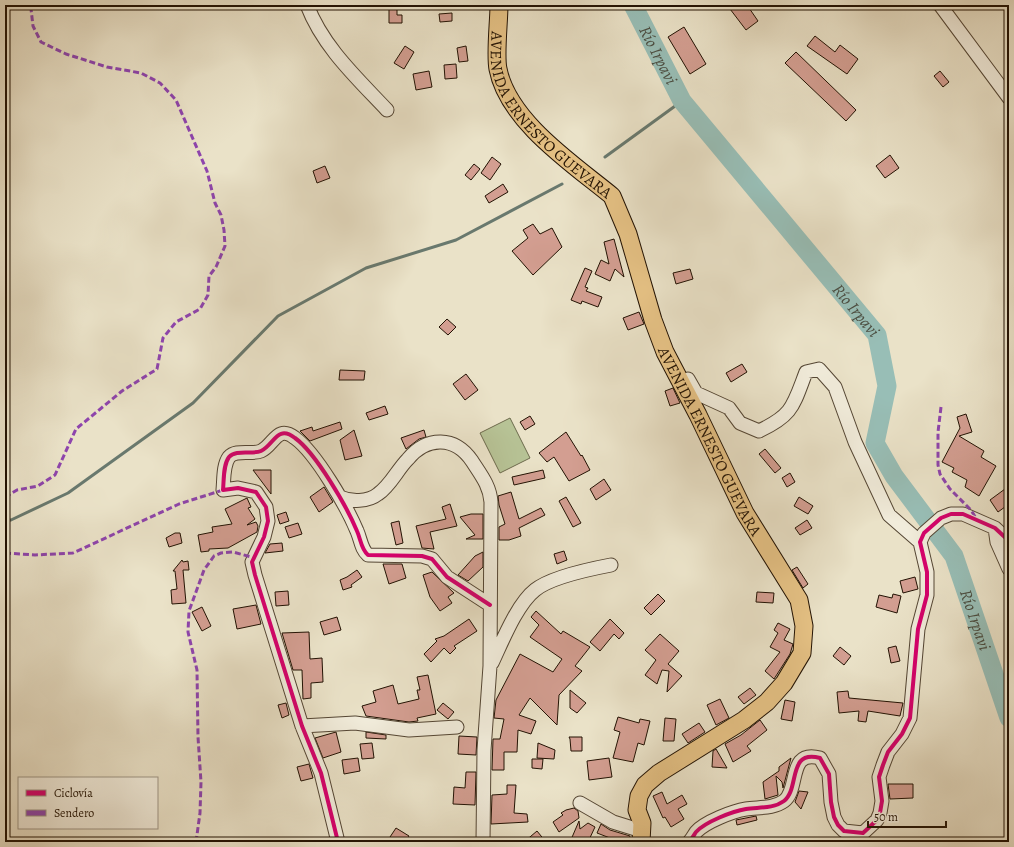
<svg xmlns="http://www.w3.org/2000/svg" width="1014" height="847" viewBox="0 0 1014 847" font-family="Alegreya,serif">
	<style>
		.green { fill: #b7c396; stroke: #6c6a4c }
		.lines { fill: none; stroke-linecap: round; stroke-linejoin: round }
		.stream { stroke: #69796e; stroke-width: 3 }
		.river { stroke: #98beb6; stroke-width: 19 }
		.building { fill: #d39e91; stroke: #221203 }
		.minor-casing { stroke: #544634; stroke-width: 15 }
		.major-casing { stroke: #221203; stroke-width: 19 }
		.minor { stroke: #f1ecdb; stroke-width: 13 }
		.major { stroke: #e5c184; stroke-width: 17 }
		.quiet { stroke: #8e44ad; stroke-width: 3; stroke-dasharray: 6 3; stroke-linecap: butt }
		.cycleway-casing { stroke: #f1ecdb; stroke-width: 6 }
		.cycleway { stroke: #d6006c; stroke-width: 4 }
		.labels { text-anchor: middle; stroke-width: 3; stroke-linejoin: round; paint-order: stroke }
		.street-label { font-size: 16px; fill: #221203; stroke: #f1ecdb }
		.water-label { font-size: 17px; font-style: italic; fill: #4b4e42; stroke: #f1ecdb }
	</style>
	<rect width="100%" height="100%" fill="#eae2c8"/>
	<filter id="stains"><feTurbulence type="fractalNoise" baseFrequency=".005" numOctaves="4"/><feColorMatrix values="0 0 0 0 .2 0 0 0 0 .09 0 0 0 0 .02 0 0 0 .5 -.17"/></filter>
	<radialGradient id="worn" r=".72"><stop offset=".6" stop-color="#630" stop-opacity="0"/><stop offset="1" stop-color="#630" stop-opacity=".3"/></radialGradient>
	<path class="green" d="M510 418 530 458 500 473 480 433Z"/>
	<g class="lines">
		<path class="stream" d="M605 157 682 101
			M5 521 11 520 68 493 193 403 278 316 366 268 456 240 562 184"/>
		<path class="river" id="s1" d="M633 5 682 101 877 335 887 386 875 443 894 476 954 556 1009 718"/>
	</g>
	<path class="building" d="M389 5H397V15H402V23H389Z
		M727 5H747L758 21 746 30Z
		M452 13V21L440 22 439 14Z
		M684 27 706 64 690 74 668 37Z
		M815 36 835 52 840 45 858 59 847 74 807 46Z
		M405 46 414 52 404 69 394 63Z
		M466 46 468 61 459 62 457 48Z
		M796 52 856 110 846 121 785 63Z
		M456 64 457 78 445 79 444 65Z
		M429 71 432 87 416 90 413 74Z
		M940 71 949 82 943 87 934 76Z
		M890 155 899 168 885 178 876 166Z
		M492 157 501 164 490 180 481 173Z
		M474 164 480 169 471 180 465 175Z
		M325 166 330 178 317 183 313 171Z
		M503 184 508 192 489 203 485 196Z
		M533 224 540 234 552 228 562 247 533 275 512 251 528 238 523 230Z
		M614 239 624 277 615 269 610 281 595 274 601 260 609 264 604 242Z
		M585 268 592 271 585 287 588 288 586 291 602 297 598 307 582 301 581 304 571 300Z
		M690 269 693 279 676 284 673 273Z
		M639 312 644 324 628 330 623 318Z
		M447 319 456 327 448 335 439 327Z
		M742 364 747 372 731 382 726 373Z
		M340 370 365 371 364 380H339Z
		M466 374 478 390 465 400 453 384Z
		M673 388 680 403 670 406 665 391Z
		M385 406 388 414 369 420 366 413Z
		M966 414 972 432 959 436 984 451 981 457 996 466 979 496 965 487 967 480 952 472 954 468 942 462 960 428 957 417Z
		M530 416 535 424 525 430 520 422Z
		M340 422 342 429 310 441 300 431 312 427 313 431Z
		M354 430 362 456 345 460 340 440Z
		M424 430 426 437 419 439 406 449 401 438Z
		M566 432 581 456 582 455 590 470 569 481 554 457 547 462 539 453Z
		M765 449 781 468 775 473 759 454Z
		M253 470H271V494Z
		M543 470 545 478 514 485 512 477Z
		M790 473 795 482 787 487 782 478Z
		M604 479 611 490 596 500 590 489Z
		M1009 486V504L998 512 990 500Z
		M324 487 333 502 319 512 310 497Z
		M511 492 519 519 541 508 545 515 519 528 521 536 509 540H499V527L505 524 499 505 498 496Z
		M566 497 581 523 573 527 559 501Z
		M799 497 813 506 808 514 794 506Z
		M247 498 251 507 248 508 255 519 247 525 256 522 258 526 257 532 228 548 209 549V551L201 552 198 535 213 532 212 527 232 524 225 509Z
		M450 504 457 526 430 532 434 549 422 548 416 526 446 519 442 507Z
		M286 512 289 521 280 524 277 515Z
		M471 514H483V539H466L475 535 460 517Z
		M807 520 812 528 800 535 795 528Z
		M399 521 403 543 396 545 391 523Z
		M298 523 302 534 289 538 285 527Z
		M175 533H180L182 543 169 547 166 538Z
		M282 543 283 551 265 553 270 544Z
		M564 551 567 560 557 564 554 554Z
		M483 552V567L468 581 458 575 475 556Z
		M182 560 183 562 188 561 189 570H183L186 603 172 604 171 590 177 589 175 571H173Z
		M383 564H402L406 578 389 584Z
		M797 567 808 584 803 588 792 570Z
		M357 570 362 577 351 585 352 587 343 590 340 580 347 577Z
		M432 572 454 593 448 597 452 603 440 611 430 597 423 575Z
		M915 577 918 589 903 593 900 581Z
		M288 591 289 605 276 606 275 592Z
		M757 592 774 593 773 603 756 602Z
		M658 594 665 601 651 615 644 608Z
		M893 594 901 596 897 613 876 607 879 595 892 598Z
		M256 605 261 624 237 629 233 609Z
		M202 607 211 626 202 631 192 612Z
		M536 611 561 634 563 631 590 647 575 666 582 671 559 695 557 725 530 698 519 715 536 721 531 734 518 730 517 752H504V770H492L493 739H500L504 719 494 718 496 700 520 654 553 672 562 659 530 637 539 625 531 617Z
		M337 617 341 630 324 635 320 622Z
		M469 619 477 631 454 646 456 648 450 654 444 648 431 662 424 654 437 641 435 639 444 636Z
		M610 619 624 633 619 639 614 634 600 651 590 642Z
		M778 623 790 629 784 640 793 644 790 654 774 679 765 671 780 652 770 647 778 633 774 630Z
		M309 632 310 659 322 658 323 682 311 683V698L303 699 302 670H293L282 633Z
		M660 634 679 651 668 664 682 676 667 692 669 671 662 670 657 684 645 675 656 660 645 650Z
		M896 646 900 661 891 663 888 648Z
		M840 647 851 656 844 665 833 656Z
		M428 675 436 714 417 718 418 721 409 722 366 716 362 706 376 702 373 691 393 685 398 704 419 699 417 690H420L417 677Z
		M750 688 756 695 744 704 738 697Z
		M570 690 586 703 577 713 570 708Z
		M848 691 849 698 903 703 900 716 868 711 866 722 858 721 859 711 839 713 837 692Z
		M720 699 729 718 716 725 707 705Z
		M785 700 795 702 792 721 781 719Z
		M286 703 289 715 282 718 278 705Z
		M443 703 454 712 448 719 437 710Z
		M618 717 639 723 640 719 650 721 644 745 638 743 633 762 613 758 620 732 614 730Z
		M665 718 676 719 674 741H663Z
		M760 720 767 730 747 746 751 751 733 762 725 744 741 735Z
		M699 723 705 732 688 743 682 734Z
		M336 732 341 752 323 758 315 738Z
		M366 732 386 735V739L366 738Z
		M459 736 477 737 476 755 458 754Z
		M569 737H582V751H571L570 739Z
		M372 743 374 758 362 759 360 744Z
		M538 743 555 750 554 759 537 758Z
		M716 749 727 768 712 767 713 751Z
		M358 758 360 771 344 774 342 760Z
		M609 758 612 777 589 780 587 761Z
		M791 758 783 788 782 782 776 776 778 795 765 799 763 782 779 771V767Z
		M532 759H543L542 769 532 768Z
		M309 764 313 778 301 781 297 767Z
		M466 772H476L475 805 453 804 454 787 465 788Z
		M888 784H913V798L890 799Z
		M507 785H516L514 813 527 814 528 822 491 824 492 795 507 794Z
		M799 791 808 792 801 809 795 802Z
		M662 792 667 804 682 795 687 804 678 809 684 819 671 827 665 817 663 818 653 796Z
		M574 808 578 811 579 818 559 832 553 822 563 815 561 813 566 810Z
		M756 816 757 820 737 825 736 820Z
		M579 821 580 829 588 823 595 827 588 842H570Z
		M601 824 610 830 630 836 628 842H609L610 838 597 833Z
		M396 828 409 836 405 842H397L390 837Z
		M537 831 546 842H524Z"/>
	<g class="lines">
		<defs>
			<path id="minor" d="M307 5C323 47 357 78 387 110
				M940 5 1009 98
				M688 379 696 393 729 408 740 423 759 431C793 415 793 406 806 372L819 369 835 387 855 442 889 515 920 542
				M340 497C351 502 368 502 378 494 391 485 397 470 408 459 427 436 455 436 472 461 481 475 490 486 491 502L490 666 484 750 483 842
				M995 528 997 542 1009 569
				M492 663C502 642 517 604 535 590 551 577 590 569 611 565
				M302 726 355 723 409 730 457 727
				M580 803 613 822 642 831
				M338 842 321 773 302 726 255 575 252 562 264 537 268 521 266 507 256 492 238 488 223 490C224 480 223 465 229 457 236 449 252 455 261 451 274 445 277 424 295 438 316 453 347 507 357 531 361 540 361 549 368 555L422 556 432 559 447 577 490 605
				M689 842C692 839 694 835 696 832 705 822 733 811 746 809 758 807 773 809 784 801 800 789 787 749 820 758L829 774 831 802 834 817 838 825 844 831 863 833 877 820 880 813 882 801 879 777 883 765 888 752 902 734 910 718 918 629 927 595V572L920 542 924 533 941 518 951 514H963L995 528 1009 541"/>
			<g id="major">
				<path id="s2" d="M499 5C499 21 495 55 498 69 508 121 573 164 612 196L628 234 653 320 665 352 698 415 745 513 799 600 804 626 802 653 784 683 767 702 744 720 659 773 645 785 639 796 637 810 642 823 641 842"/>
			</g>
		</defs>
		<use href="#minor" class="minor-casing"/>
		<use href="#major" class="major-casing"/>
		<use href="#minor" class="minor"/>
		<use href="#major" class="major"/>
		<path class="quiet" d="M941 407 938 432V465L940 474 950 489 971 510 977 520
			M5 497 17 490 38 486 55 475 76 429 122 391 157 369 163 338 176 322 200 309 208 295 209 276 216 267 225 246 224 230 221 215 215 203 207 171 176 100 160 83 141 73 107 67 66 54 41 42 33 26 31 9 33 5
			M5 553 35 555 73 553 179 504 223 490
			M196 842 200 813 201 782 198 737 197 670 188 632 189 611 204 570 214 556 221 553 233 552 255 558"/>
		<defs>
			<path id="cycleway" d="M338 842 321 773 302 726 255 575 252 562 264 537 268 521 266 507 256 492 238 488 223 490C224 480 223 465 229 457 236 449 252 455 261 451 274 445 277 424 295 438 316 453 347 507 357 531 361 540 361 549 368 555L422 556 432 559 447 577 490 605
				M689 842C692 839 694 835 696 832 705 822 733 811 746 809 758 807 773 809 784 801 800 789 787 749 820 758L829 774 831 802 834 817 838 825 844 831 863 833 877 820 880 813 882 801 879 777 883 765 888 752 902 734 910 718 918 629 927 595V572L920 542 924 533 941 518 951 514H963L995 528 1009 541"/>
		</defs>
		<use href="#cycleway" class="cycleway-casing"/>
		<use href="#cycleway" class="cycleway"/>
	</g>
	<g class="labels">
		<g class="street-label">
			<text dy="6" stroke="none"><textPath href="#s2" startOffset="131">AVENIDA ERNESTO GUEVARA</textPath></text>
			<text dy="6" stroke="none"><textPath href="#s2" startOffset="503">AVENIDA ERNESTO GUEVARA</textPath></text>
		</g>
		<g class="water-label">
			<text dy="6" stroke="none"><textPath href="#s1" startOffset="56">Río Irpavi</textPath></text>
			<text dy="6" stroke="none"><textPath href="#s1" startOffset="380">Río Irpavi</textPath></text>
			<text dy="6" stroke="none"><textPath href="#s1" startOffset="728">Río Irpavi</textPath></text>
		</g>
	</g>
	<rect width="1014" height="847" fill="none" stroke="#eae2c8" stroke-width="20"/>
	<rect x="6" y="6" width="1002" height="835" fill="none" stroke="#221203" stroke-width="2"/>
	<rect x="10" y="10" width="994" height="827" fill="none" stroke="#221203"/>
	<rect x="18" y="777" width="140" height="52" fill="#f1ecdb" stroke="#9e9585"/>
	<rect x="26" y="790" width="20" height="6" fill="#d6006c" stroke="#9e9585"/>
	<text x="54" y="797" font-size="12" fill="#221203">Ciclovía</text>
	<rect x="26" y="810" width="20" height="6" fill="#8e44ad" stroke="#9e9585"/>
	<text x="54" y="817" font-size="12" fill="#221203">Sendero</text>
	<path d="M868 821v6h78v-6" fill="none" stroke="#221203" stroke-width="2"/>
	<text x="874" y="821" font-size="12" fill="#221203" stroke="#f1ecdb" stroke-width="3" paint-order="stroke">50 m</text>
	<rect width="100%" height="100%" filter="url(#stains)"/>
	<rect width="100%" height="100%" fill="url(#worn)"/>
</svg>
